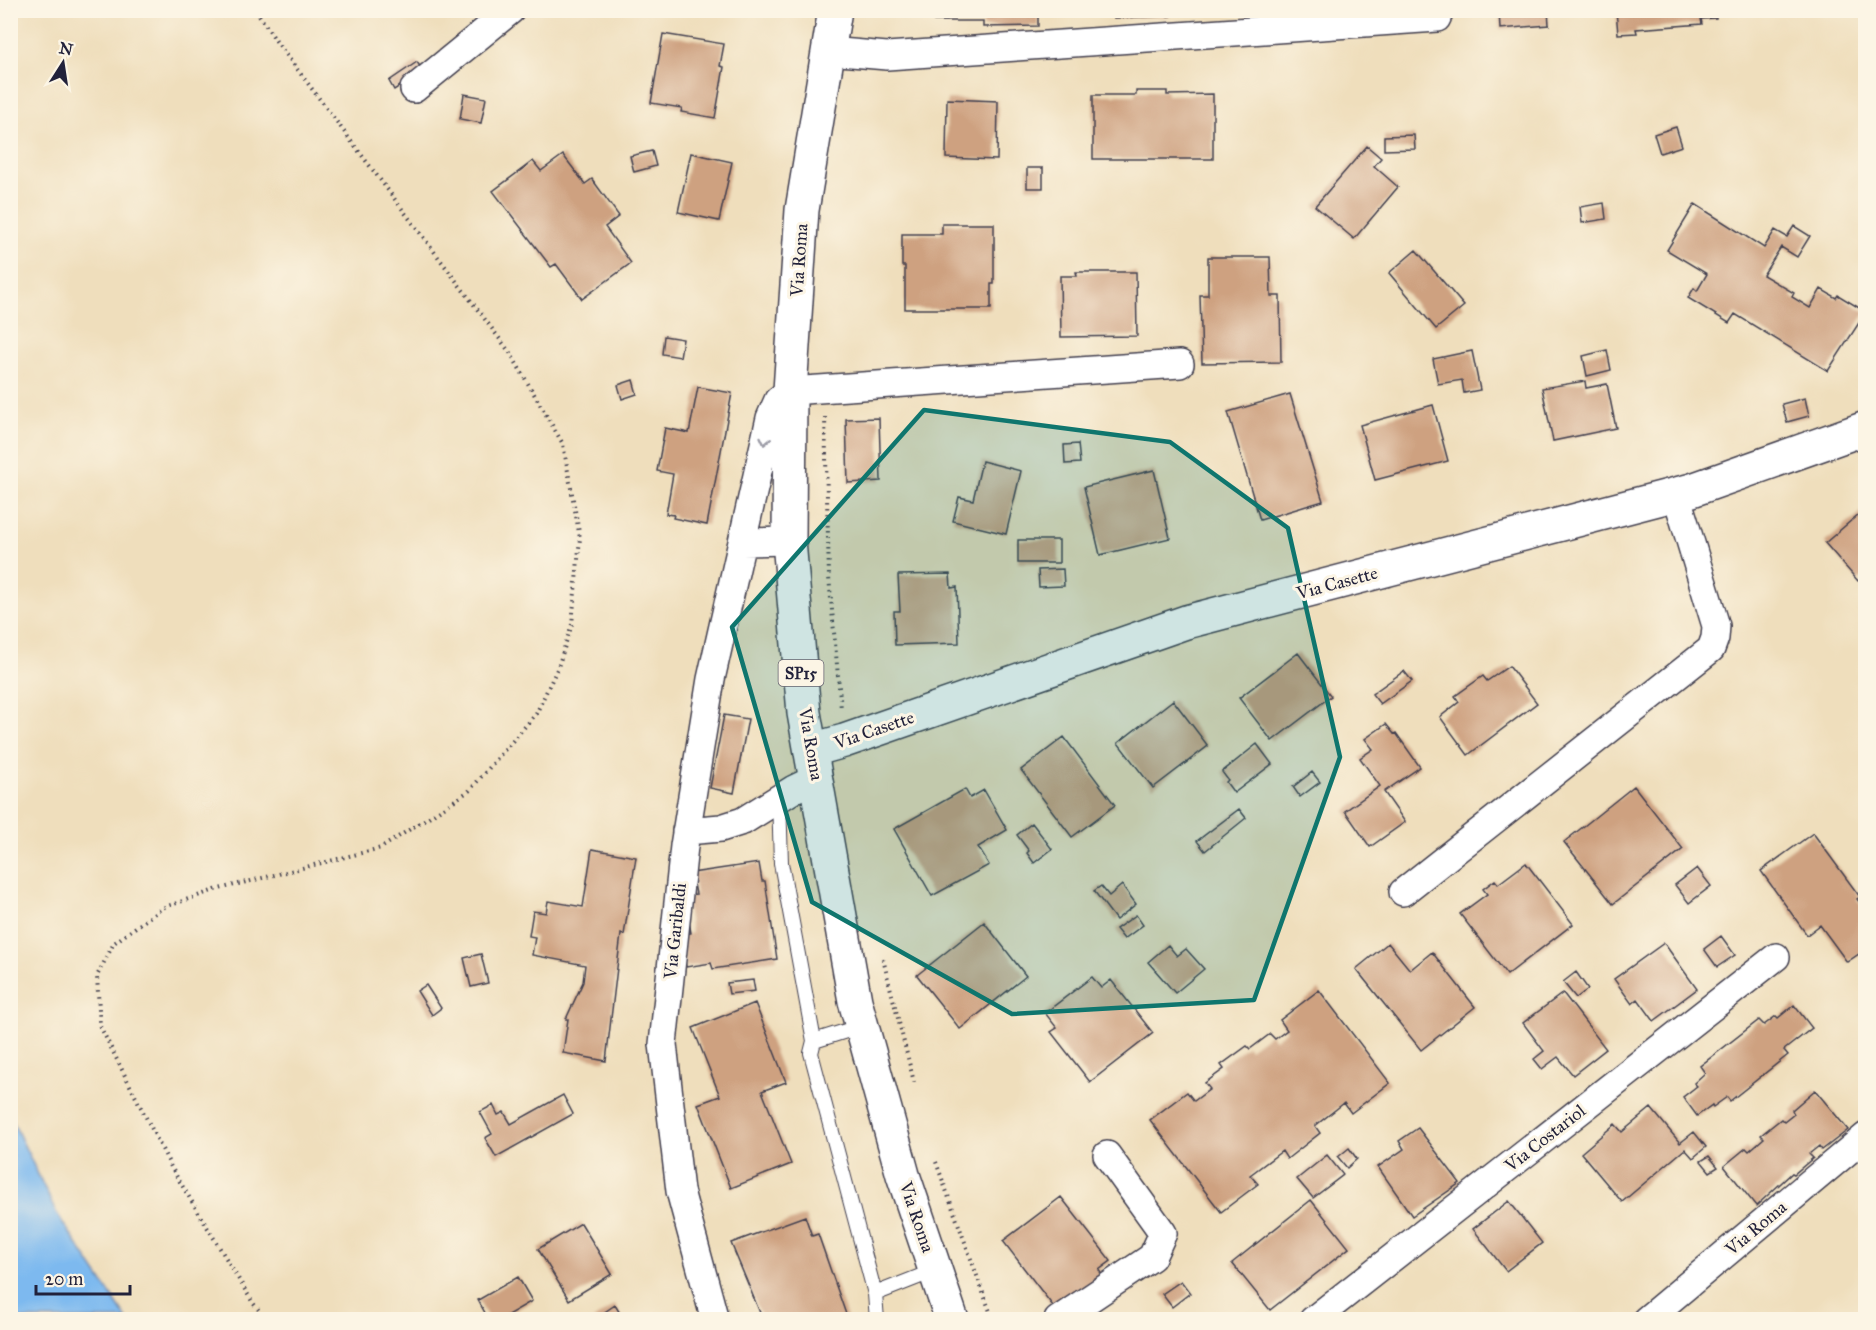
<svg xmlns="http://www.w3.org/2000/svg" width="1876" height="1330" viewBox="0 0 1876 1330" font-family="'IM FELL Great Primer',serif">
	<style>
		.water { fill: #7db9ef; stroke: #506e95; stroke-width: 1.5 }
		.building { fill: #cea180 }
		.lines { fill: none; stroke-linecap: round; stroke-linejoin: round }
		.lane-casing { stroke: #413e4e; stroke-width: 16 }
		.street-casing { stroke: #413e4e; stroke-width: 30 }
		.secondary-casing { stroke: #413e4e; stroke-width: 36 }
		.primary-casing { stroke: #413e4e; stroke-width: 36 }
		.path { stroke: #413e4e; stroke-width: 4; stroke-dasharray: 1.5 4.5; stroke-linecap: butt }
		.lane { stroke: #fff; stroke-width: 14 }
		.street { stroke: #fff; stroke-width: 27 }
		.secondary { stroke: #fff; stroke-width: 33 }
		.primary { stroke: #fff; stroke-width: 33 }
		.oneway { stroke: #9c9ca7 }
		.marked { fill: #0f766e; fill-opacity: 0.2; stroke: #0f766e; stroke-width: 4.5; stroke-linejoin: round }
		.labels { text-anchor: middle; stroke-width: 6; stroke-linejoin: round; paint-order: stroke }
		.shield { fill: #fcf5e5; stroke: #63616e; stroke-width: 1.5 }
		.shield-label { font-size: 16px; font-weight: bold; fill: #22223b }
		.street-label { font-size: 18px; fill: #22223b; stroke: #fcf5e5 }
	</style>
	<rect width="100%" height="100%" fill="#fcf5e5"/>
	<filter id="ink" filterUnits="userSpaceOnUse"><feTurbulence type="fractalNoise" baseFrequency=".0167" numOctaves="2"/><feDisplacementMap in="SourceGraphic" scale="12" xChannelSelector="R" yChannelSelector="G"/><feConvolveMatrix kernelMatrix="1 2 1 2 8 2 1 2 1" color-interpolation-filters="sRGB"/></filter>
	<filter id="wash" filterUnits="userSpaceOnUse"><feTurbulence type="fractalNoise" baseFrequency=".008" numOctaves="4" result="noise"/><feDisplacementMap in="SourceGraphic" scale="24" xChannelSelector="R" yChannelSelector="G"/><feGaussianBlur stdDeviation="1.35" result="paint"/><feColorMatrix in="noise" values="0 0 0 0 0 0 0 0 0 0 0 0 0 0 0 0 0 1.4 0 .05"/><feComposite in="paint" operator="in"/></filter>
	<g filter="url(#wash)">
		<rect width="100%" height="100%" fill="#efdebc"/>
		<path class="water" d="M11 1118 57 1214 127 1319H18L10 1303Z"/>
		<g id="blocks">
			<path class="building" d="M934 10H1038V26L983 27V21H934Z
				M1114 10H1170V16L1114 18Z
				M1499 10H1548L1549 25 1500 29Z
				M1616 10H1716V18L1701 19 1702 24 1636 29 1637 33 1618 34Z
				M663 34 724 44 720 66 724 67 715 118 681 112 682 108 651 103Z
				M417 62 423 71 394 90 389 81Z
				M1136 91H1167V95L1213 94V159H1093V95H1136Z
				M464 94 486 98 481 123 460 119Z
				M947 99 998 101 997 160 946 158Z
				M1676 127 1682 146 1660 153 1654 134Z
				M1414 135 1415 149 1384 150V136Z
				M1367 146 1381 158 1374 166 1398 187 1354 239 1315 206Z
				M652 151 656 166 634 172 630 156Z
				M691 153 732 162 719 221 678 212Z
				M563 155 585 184 592 179 619 216 605 227 631 263 582 299 556 264 551 267 493 191 533 161 541 171Z
				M1027 168H1043V188H1027Z
				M1604 203 1606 219 1582 223 1580 207Z
				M1695 204 1764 248 1775 230 1787 237 1794 226 1810 236 1797 257 1781 247 1763 275 1794 293 1792 297 1810 308 1821 289 1836 298 1838 295 1866 312 1828 371 1735 314 1729 323 1688 298 1694 288 1697 291 1707 274 1667 250Z
				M942 224H994V284H991V309H905V266H902V234H942Z
				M1416 250 1464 306 1436 329 1389 273Z
				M1208 257H1270L1271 296H1280L1281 362 1202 363 1200 295H1208Z
				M1076 272H1136L1137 336 1061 337 1060 276H1077Z
				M664 336 683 339 680 357 662 354Z
				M1607 350 1611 370 1587 376 1583 356Z
				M1472 351 1480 390 1464 393 1462 380 1438 384 1433 359Z
				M633 380 637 394 622 399 618 385Z
				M1585 381 1586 388 1607 384 1616 428 1553 441 1542 388Z
				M698 387 732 393 707 525 673 518 674 515 666 514 673 474 657 471 665 428 689 433Z
				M1290 394 1323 501 1260 520 1228 412Z
				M1805 398 1809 416 1787 422 1782 404Z
				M1433 405 1448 461 1375 480 1360 425Z
				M879 418 881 481 848 483 846 419Z
				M1078 444 1080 463 1065 464 1064 445Z
				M982 461 1021 471 1006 534 953 521 959 497 973 500Z
				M1154 470 1170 538 1100 555 1084 487Z
				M1866 508V575L1858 581 1825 543Z
				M1018 540H1059V563H1018Z
				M1063 569 1064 586 1039 587 1038 570Z
				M950 574 951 588 957 587 959 643 895 645 894 611H900L898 575Z
				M1298 653 1331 696 1272 741 1239 698Z
				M1509 666 1537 703 1468 755 1440 717 1459 702 1455 696 1483 676 1487 681Z
				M1404 671 1412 681 1380 704 1372 694Z
				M1173 700 1208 746 1153 788 1118 743Z
				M724 715 748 719 734 793 710 788Z
				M1386 724 1394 734 1396 733 1420 767 1384 792 1405 822 1370 847 1345 811 1380 786 1360 758 1373 749 1365 739Z
				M1064 737 1115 805 1072 837 1021 770Z
				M1257 744 1272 764 1234 793 1226 782 1228 780 1222 772Z
				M1312 772 1320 782 1300 797 1293 787Z
				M1634 786 1683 849 1613 904 1564 842Z
				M965 789 970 798 984 790 1007 830 978 847 989 865 932 896 894 829Z
				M1239 809 1246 818 1205 851 1197 841Z
				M1032 823 1052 849 1034 863 1027 853 1029 851 1017 835Z
				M1813 833 1860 897 1857 899 1866 911V949L1847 962 1820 925 1807 935 1761 871Z
				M592 849 636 857 624 935 621 934 606 1061 563 1053 568 1019H566L583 982 585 965 532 955 535 937 529 936 533 911 546 913 548 901 583 907Z
				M759 863 762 881H765L777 959 713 969 711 963 686 967 681 935 691 933 685 895 696 894 692 873Z
				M1526 863 1573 924 1507 975 1460 914 1487 894 1483 889 1495 880 1498 884Z
				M1697 868 1711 886 1689 903 1675 885Z
				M1122 885 1136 904 1116 920 1094 891 1101 886 1109 896Z
				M1136 915 1143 925 1124 939 1116 929Z
				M984 922 1026 976 960 1029 917 975Z
				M1721 936 1735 955 1717 967 1704 949Z
				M1388 943 1410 970 1432 952 1475 1007 1421 1050 1356 969Z
				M1664 943 1697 989 1654 1021 1638 999 1632 1004 1614 979Z
				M1168 945 1177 956 1186 949 1204 969 1175 993 1148 962Z
				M481 954 488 983 471 987 464 958Z
				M1576 972 1588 989 1576 998 1563 982Z
				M1092 977 1101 988 1111 980 1153 1033 1090 1082 1051 1032 1057 1028 1045 1013Z
				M753 980 755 991 729 994 727 983Z
				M426 985 441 1008 432 1015 417 991Z
				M1319 990 1390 1083 1351 1113 1344 1103 1315 1126 1320 1133 1287 1159 1282 1151 1250 1175 1258 1184 1221 1212 1150 1120 1187 1092 1194 1101 1210 1089 1205 1083 1224 1069 1221 1065 1247 1046 1250 1049 1270 1034 1275 1039 1287 1030 1280 1020Z
				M1563 993 1606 1049 1573 1075 1558 1057 1542 1069 1534 1059 1544 1051 1523 1023Z
				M755 1003 786 1082 762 1091 791 1164 731 1188 698 1104 720 1096 693 1028Z
				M1794 1005 1812 1028 1784 1050 1788 1055 1730 1101 1727 1097 1713 1107 1712 1105 1697 1116 1683 1097 1697 1086 1694 1083 1705 1073 1700 1066 1759 1020 1764 1025 1776 1016 1778 1018Z
				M1815 1090 1848 1130 1822 1150 1819 1146 1809 1154 1813 1158 1794 1174 1792 1173 1756 1206 1724 1166 1746 1148 1749 1151 1764 1138 1761 1135 1781 1119 1784 1122 1794 1114 1792 1110Z
				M563 1095 573 1114 496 1157 485 1138 492 1134 480 1112 493 1105 498 1115 504 1112 511 1124Z
				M1651 1108 1680 1143 1694 1132 1706 1147 1693 1158 1685 1149 1622 1202 1581 1153 1615 1124 1622 1132Z
				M1418 1128 1460 1183 1412 1216 1378 1167 1404 1149 1399 1141Z
				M1349 1148 1357 1159 1347 1168 1338 1157Z
				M1327 1155 1343 1175 1313 1198 1297 1179Z
				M1709 1156 1718 1167 1710 1172 1701 1161Z
				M1061 1197 1111 1261 1099 1270 1102 1275 1056 1310 1003 1241Z
				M1311 1200 1349 1248 1270 1310 1232 1263Z
				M1509 1201 1542 1243 1506 1271 1473 1229Z
				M805 1216 812 1236 818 1234 848 1320H763L731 1243Z
				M581 1223 612 1274 569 1300 538 1249Z
				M518 1277 532 1301 499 1320H489L478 1300Z
				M1181 1281 1190 1293 1172 1307 1162 1294Z
				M615 1305 624 1320H593Z"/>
		</g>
	</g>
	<g filter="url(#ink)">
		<use href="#blocks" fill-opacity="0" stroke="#413e4e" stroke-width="1.5"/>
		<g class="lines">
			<defs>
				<path id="lane" d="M779 798 781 863 814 1041
					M862 1026 814 1041 811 1053 875 1294
					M877 1320 875 1294 936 1270"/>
				<path id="street" d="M828 51 887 56 1437 18 1440 10
					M414 89 511 10
					M742 542 789 541
					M686 831 721 828 743 821 794 789 817 778
					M1403 892 1711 649 1715 638 1716 626 1676 494
					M715 1320 680 1191 663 1044 684 846 711 679 770 418 778 400 790 391 1180 364
					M1058 1320 1152 1257 1163 1233 1107 1155
					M1313 1320 1776 957
					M1646 1320 1866 1136"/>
				<path id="secondary" d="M812 750 844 741 1186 622 1692 490 1866 428"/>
				<path id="primary" d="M835 10 802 210 790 391 789 541 804 713 855 1001 903 1175 952 1320"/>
			</defs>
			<use href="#lane" class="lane-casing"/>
			<use href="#street" class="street-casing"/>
			<use href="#secondary" class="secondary-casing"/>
			<use href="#primary" class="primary-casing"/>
			<path class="path" d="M256 10 276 41 511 354 563 444 580 538 572 624 558 667 536 714 469 791 381 848 215 890 162 908 114 943 97 976 100 1026 171 1167 253 1303 267 1320
				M825 417 829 577 841 709
				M883 959 914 1082
				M936 1162 993 1320"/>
			<use href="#lane" class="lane"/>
			<use href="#street" class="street"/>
			<use href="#secondary" class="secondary"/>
			<use href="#primary" class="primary"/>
		</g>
		<defs><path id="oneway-chevron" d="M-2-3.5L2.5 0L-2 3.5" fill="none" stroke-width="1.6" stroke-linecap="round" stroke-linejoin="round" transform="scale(1.5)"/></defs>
		<use class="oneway" href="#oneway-chevron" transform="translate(765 441) rotate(103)"/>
	</g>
	<path class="marked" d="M924 410 1170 442 1288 528 1340 757 1254 1000 1012 1014 812 902 732 627Z"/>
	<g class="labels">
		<rect class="shield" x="778.5" y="660" width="45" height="26" rx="4.5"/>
		<g class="shield-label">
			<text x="801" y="679">SP15</text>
		</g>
		<g class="street-label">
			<text transform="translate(799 260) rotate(-86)" y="6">Via Roma</text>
			<text transform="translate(1337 583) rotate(-15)" y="6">Via Casette</text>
			<text transform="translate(874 730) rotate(-19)" y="6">Via Casette</text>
			<text transform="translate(811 744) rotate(80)" y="6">Via Roma</text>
			<text transform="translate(675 931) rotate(-84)" y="6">Via Garibaldi</text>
			<text transform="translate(1545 1138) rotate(-38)" y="6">Via Costariol</text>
			<text transform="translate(917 1217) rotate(71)" y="6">Via Roma</text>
			<text transform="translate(1756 1228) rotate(-40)" y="6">Via Roma</text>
		</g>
	</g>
	<rect width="1876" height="1330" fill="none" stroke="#fcf5e5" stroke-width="36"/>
	<g transform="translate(63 63) rotate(12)" stroke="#fcf5e5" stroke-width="4.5" paint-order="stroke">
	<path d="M0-4.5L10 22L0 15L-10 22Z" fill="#22223b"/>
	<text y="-9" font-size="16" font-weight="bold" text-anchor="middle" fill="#22223b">N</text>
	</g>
	<path d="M36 1285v9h94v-9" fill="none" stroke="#22223b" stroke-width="3"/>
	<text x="45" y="1285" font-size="18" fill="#22223b" stroke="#fcf5e5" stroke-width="4.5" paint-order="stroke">20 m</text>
</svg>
